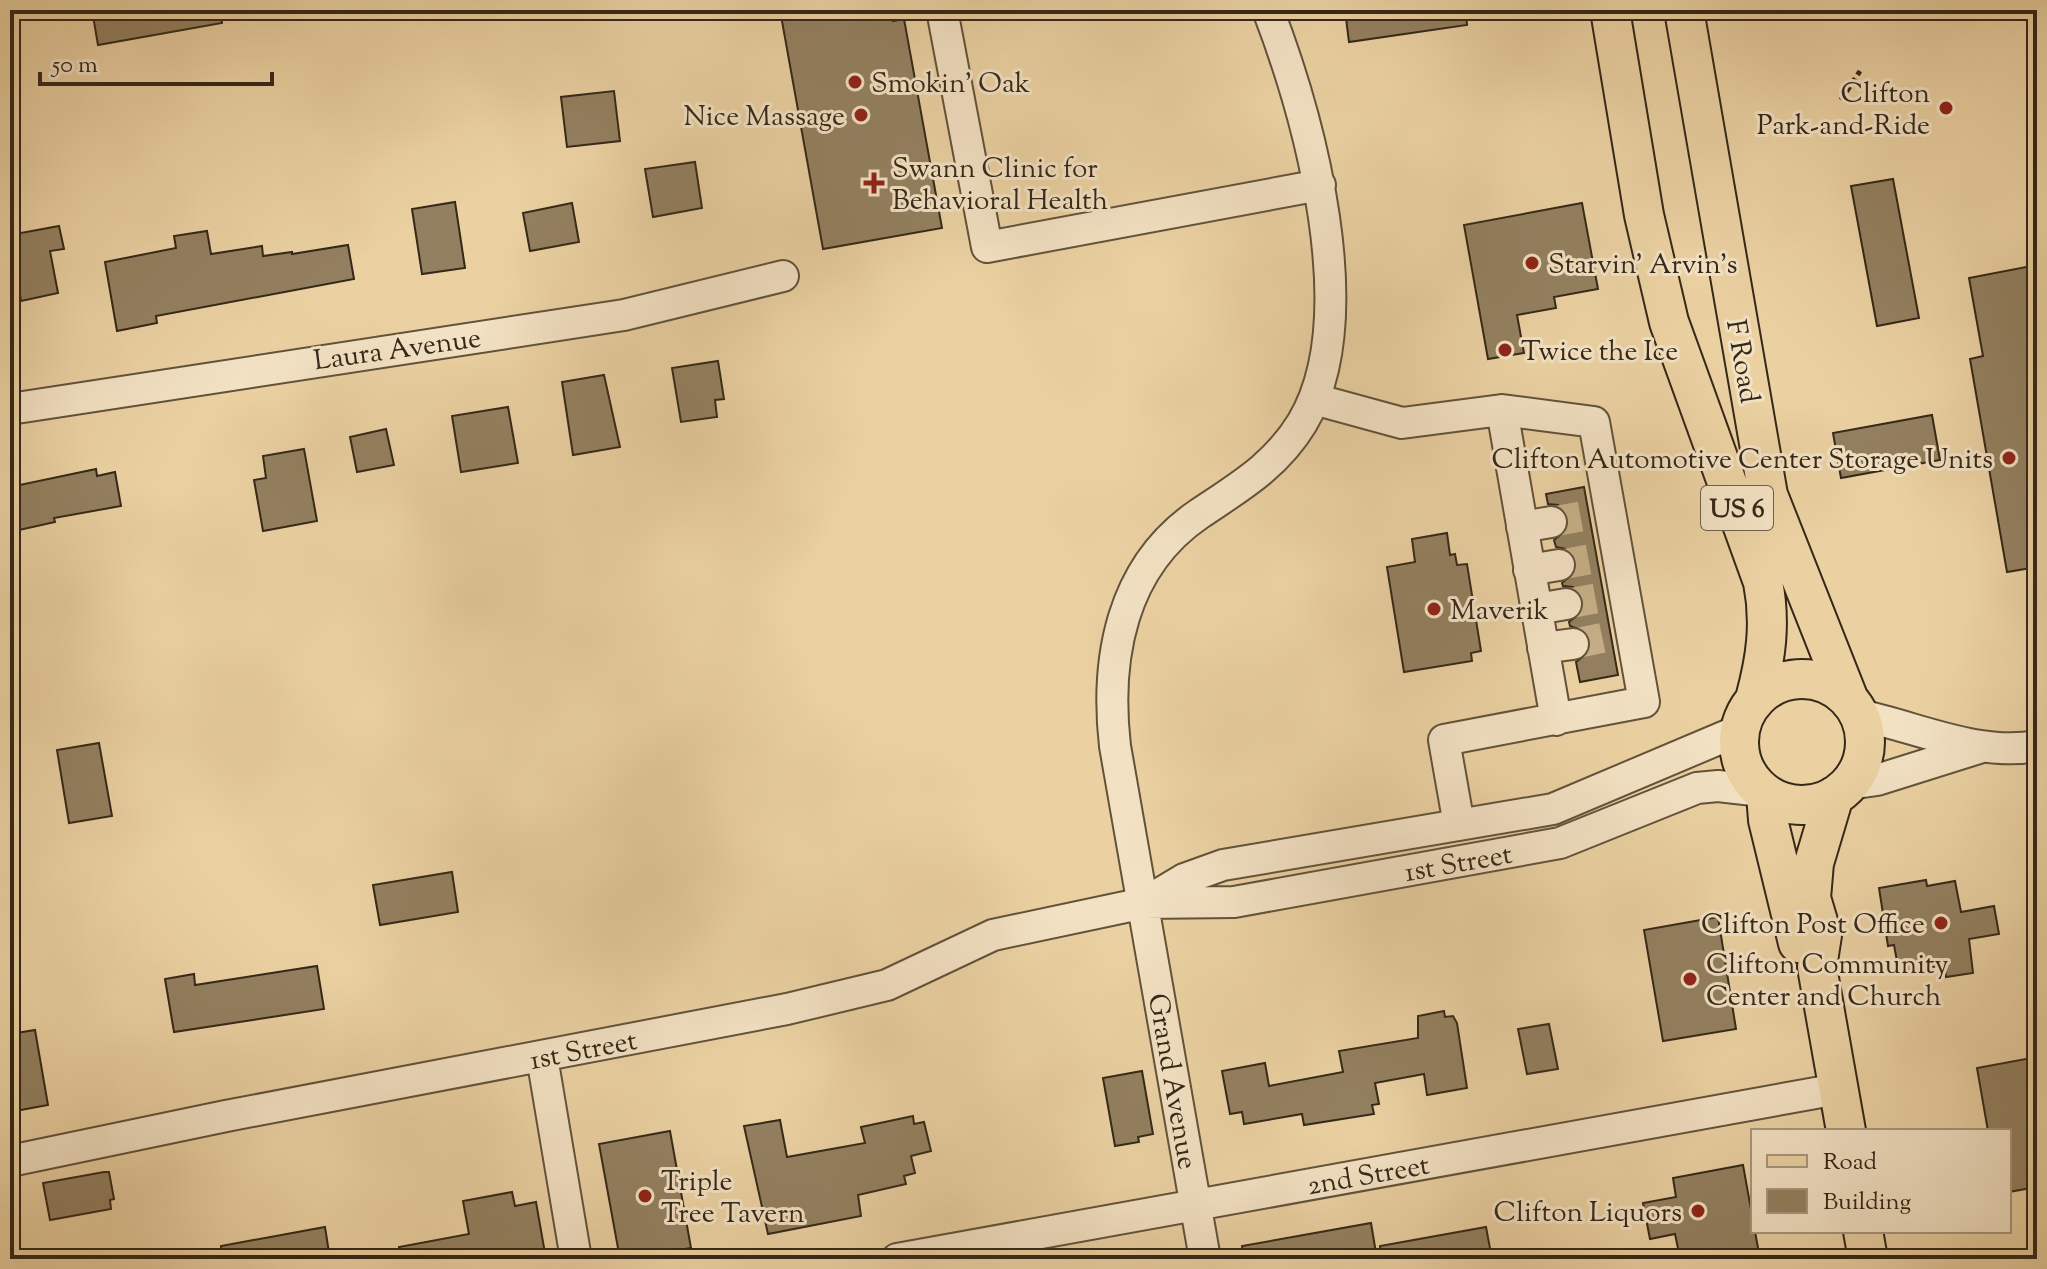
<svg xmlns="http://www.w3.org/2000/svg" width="2047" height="1269" viewBox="0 0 2047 1269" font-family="'Sorts Mill Goudy',serif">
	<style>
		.building { fill: #938060; stroke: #342819; stroke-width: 2 }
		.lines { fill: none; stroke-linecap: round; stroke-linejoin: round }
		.minor-tunnel { stroke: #c6af87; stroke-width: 30; stroke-dasharray: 30 15; stroke-linecap: butt }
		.minor-casing { stroke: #62523b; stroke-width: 34 }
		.major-casing { stroke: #342819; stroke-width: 42 }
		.path { stroke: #342819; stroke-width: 5; stroke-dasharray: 6 4; stroke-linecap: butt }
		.minor { stroke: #f2e1c3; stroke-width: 30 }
		.major { stroke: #ebd1a2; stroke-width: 38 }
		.poi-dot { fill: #8f2418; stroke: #f2e1c3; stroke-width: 3 }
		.labels { text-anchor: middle; stroke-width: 6; stroke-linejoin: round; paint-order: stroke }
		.shield { fill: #f2e1c3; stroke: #6d604c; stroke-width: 2 }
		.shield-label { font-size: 26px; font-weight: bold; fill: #342819 }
		.poi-label { font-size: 28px; fill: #342819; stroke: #f2e1c3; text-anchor: start }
		.street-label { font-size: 28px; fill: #342819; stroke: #f2e1c3 }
	</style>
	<rect width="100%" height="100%" fill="#ebd1a2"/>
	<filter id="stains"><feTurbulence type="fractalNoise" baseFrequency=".0025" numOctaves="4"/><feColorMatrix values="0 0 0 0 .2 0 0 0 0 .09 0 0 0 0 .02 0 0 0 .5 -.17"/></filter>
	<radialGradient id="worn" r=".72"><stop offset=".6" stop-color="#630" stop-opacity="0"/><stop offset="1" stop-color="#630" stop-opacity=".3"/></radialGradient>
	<path class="building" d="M92 10H221L222 23 98 45Z
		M780 10H891L893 21 904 19 942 228 823 249Z
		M1345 10H1466L1467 25 1349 42Z
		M614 91 620 141 567 147 561 97Z
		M695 162 702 208 653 217 645 169Z
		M1893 179 1919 318 1877 326 1851 186Z
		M455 202 465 268 422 274 412 209Z
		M572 203 579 242 530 251 523 213Z
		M1582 203 1598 289 1554 297 1556 308 1517 315 1524 353 1488 359 1464 225Z
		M59 226 64 249 50 251 58 293 21 301 10 235Z
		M207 231 211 254 262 246 263 256 292 252V254L348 245 354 279 156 316 157 323 117 331 105 262 176 248 174 236Z
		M2037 265V567L2007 572 1970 359 1983 356 1969 278Z
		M718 361 724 399 715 400 717 417 681 422 672 368Z
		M604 375 620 447 573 455 562 382Z
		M508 407 518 463 461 472 452 416Z
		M1932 415 1940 460 1841 478 1833 433Z
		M386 429 394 465 357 472 350 437Z
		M304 449 317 521 263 531 254 480 266 478 263 456Z
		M96 469 97 476 115 472 121 506 54 518 55 522 10 532V487Z
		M1584 487 1618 675 1580 682 1576 662 1589 652 1591 641 1587 632 1570 626 1569 622 1583 611 1584 600 1573 587 1563 586 1562 583 1575 572 1577 561 1566 549 1556 547 1554 540 1568 529V518L1558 505 1548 504 1546 494Z
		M1447 533 1450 555 1455 554 1457 565 1467 564 1481 651 1471 653 1472 661 1404 672 1387 567 1415 562 1412 539Z
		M99 743 112 816 69 823 57 750Z
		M452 872 458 912 380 925 373 885Z
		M1926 880 1927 886 1955 881 1961 912 1994 906 1999 934 1969 939 1973 973 1946 977 1945 965 1899 972 1894 945 1888 946 1879 888Z
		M1718 917 1736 1029 1663 1041 1644 930Z
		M317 966 324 1009 174 1032 165 979 194 974 195 985Z
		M1444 1011 1445 1017 1453 1016 1457 1023 1467 1088 1427 1095 1424 1074 1375 1083 1379 1104 1372 1105 1374 1114 1304 1125 1302 1114 1244 1124 1242 1112 1230 1114 1222 1071 1265 1063 1269 1086 1343 1072 1339 1051 1418 1038V1016Z
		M1549 1024 1558 1069 1527 1074 1518 1029Z
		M35 1030 48 1105 10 1112V1034Z
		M2037 1057V1187L2009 1192V1131H1988L1977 1068Z
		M1142 1071 1153 1134 1138 1137 1139 1142 1115 1146 1103 1078Z
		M913 1116 914 1124 924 1122 931 1151 911 1156 915 1173 904 1176 906 1184 858 1195 861 1216 768 1234 744 1126 780 1120 787 1157 865 1143 861 1127Z
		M670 1131 691 1248 620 1259 599 1144Z
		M1743 1165 1760 1259H1684L1683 1252 1679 1253 1675 1234 1650 1239 1643 1203 1676 1197 1673 1178Z
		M104 1172H109L114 1199 110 1200 111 1209 50 1220 43 1183Z
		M512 1192 515 1206 536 1202 546 1259H400L399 1247 469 1234 463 1201Z
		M1371 1223 1377 1259H1243L1242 1246Z
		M325 1227 330 1259H222L221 1246Z
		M1486 1227 1492 1259H1381L1380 1246Z"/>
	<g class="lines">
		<path class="minor-tunnel" d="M1551 522 1589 515
			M1559 565 1597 558
			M1566 604 1604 597
			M1573 644 1611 636"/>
		<defs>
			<path id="minor" d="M942 10 987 247 1320 185
				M1314 399 1402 423 1502 410 1594 422 1644 702 1444 740 1459 825
				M10 409 624 315 783 276
				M1502 410 1556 720
				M1522 527 1551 522
				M1529 570 1559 565
				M1537 609 1566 604
				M1543 648 1573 644
				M1859 715C1917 727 1978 757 2037 746
				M1849 784 1877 780 1982 747
				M1144 903 1184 879 1223 865 1553 809 1740 730
				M542 1057 576 1259
				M10 1161 226 1116 787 1009 887 985 993 935 1144 903 1234 902 1560 843 1697 788 1718 786 1762 791
				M897 1259 1838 1089
				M1205 1259 1115 746C1105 659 1121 567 1199 514 1239 487 1276 466 1302 423 1365 318 1309 117 1268 10"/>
			<path id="major" d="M1610 10 1644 215 1669 322 1763 582C1771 623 1766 659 1755 699
				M1684 10 1768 495 1849 700
				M1739 742a63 63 0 1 1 126 0a63 63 0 1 1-126 0Z
				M1766 794 1768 820 1798 943
				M1834 796 1814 863 1811 898 1822 935 1817 967 1846 1131
				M1863 1231 1868 1259"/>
		</defs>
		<use href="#minor" class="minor-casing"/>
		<use href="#major" class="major-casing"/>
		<path class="path" d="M1841 100 1860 71"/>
		<use href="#minor" class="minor"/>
		<use href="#major" class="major"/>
	</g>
	<g class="poi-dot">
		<circle cx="855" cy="82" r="8"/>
		<circle cx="1946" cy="108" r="8"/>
		<circle cx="861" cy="115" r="8"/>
		<path d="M870 171h8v8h8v8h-8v8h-8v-8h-8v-8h8z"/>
		<circle cx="1532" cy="263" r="8"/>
		<circle cx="1505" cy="350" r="8"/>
		<circle cx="2009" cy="458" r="8"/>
		<circle cx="1434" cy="609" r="8"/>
		<circle cx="1941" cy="923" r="8"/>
		<circle cx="1690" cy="979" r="8"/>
		<circle cx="645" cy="1196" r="8"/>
		<circle cx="1698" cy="1211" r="8"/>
	</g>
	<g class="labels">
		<rect class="shield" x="1701" y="486" width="72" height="44" rx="6"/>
		<g class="shield-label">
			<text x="1737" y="517">US 6</text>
		</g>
		<g class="poi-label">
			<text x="871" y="92">Smokin' Oak</text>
			<text x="1930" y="102" text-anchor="end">Clifton<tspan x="1930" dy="32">Park-and-Ride</tspan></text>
			<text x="845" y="125" text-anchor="end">Nice Massage</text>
			<text x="892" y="177">Swann Clinic for<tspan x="892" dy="32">Behavioral Health</tspan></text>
			<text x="1548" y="273">Starvin' Arvin's</text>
			<text x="1521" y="360">Twice the Ice</text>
			<text x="1993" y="468" text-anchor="end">Clifton Automotive Center Storage Units</text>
			<text x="1450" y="619">Maverik</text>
			<text x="1925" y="933" text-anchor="end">Clifton Post Office</text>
			<text x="1706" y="973">Clifton Community<tspan x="1706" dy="32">Center and Church</tspan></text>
			<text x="661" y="1190">Triple<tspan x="661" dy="32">Tree Tavern</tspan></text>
			<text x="1682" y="1221" text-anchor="end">Clifton Liquors</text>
		</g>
		<g class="street-label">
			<text transform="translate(397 348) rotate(-8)" y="10">Laura Avenue</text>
			<text transform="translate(1744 361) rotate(80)" y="10">F Road</text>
			<text transform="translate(1458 862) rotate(-10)" y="10">1st Street</text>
			<text transform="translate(583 1049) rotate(-11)" y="10">1st Street</text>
			<text transform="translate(1174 1081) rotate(80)" y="10">Grand Avenue</text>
			<text transform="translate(1368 1174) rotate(-10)" y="10">2nd Street</text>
		</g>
	</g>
	<rect width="2047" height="1269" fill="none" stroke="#ebd1a2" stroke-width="40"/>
	<rect x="12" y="12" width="2023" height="1245" fill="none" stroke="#342819" stroke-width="4"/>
	<rect x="20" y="20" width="2007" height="1229" fill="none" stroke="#342819" stroke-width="2"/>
	<rect x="1751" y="1129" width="260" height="104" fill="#f2e1c3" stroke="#a6977f" stroke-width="2"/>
	<rect x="1767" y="1155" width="40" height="12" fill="#ebd1a2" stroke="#a6977f" stroke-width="2"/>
	<text x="1823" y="1169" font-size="24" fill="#342819">Road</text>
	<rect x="1767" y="1189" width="40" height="24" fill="#938060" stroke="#a6977f" stroke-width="2"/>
	<text x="1823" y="1209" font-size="24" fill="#342819">Building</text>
	<path d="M40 72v12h232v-12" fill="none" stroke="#342819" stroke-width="4"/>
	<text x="52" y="72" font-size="24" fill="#342819" stroke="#f2e1c3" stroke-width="6" paint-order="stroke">50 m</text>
	<rect width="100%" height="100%" filter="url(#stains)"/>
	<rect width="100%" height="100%" fill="url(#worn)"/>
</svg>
